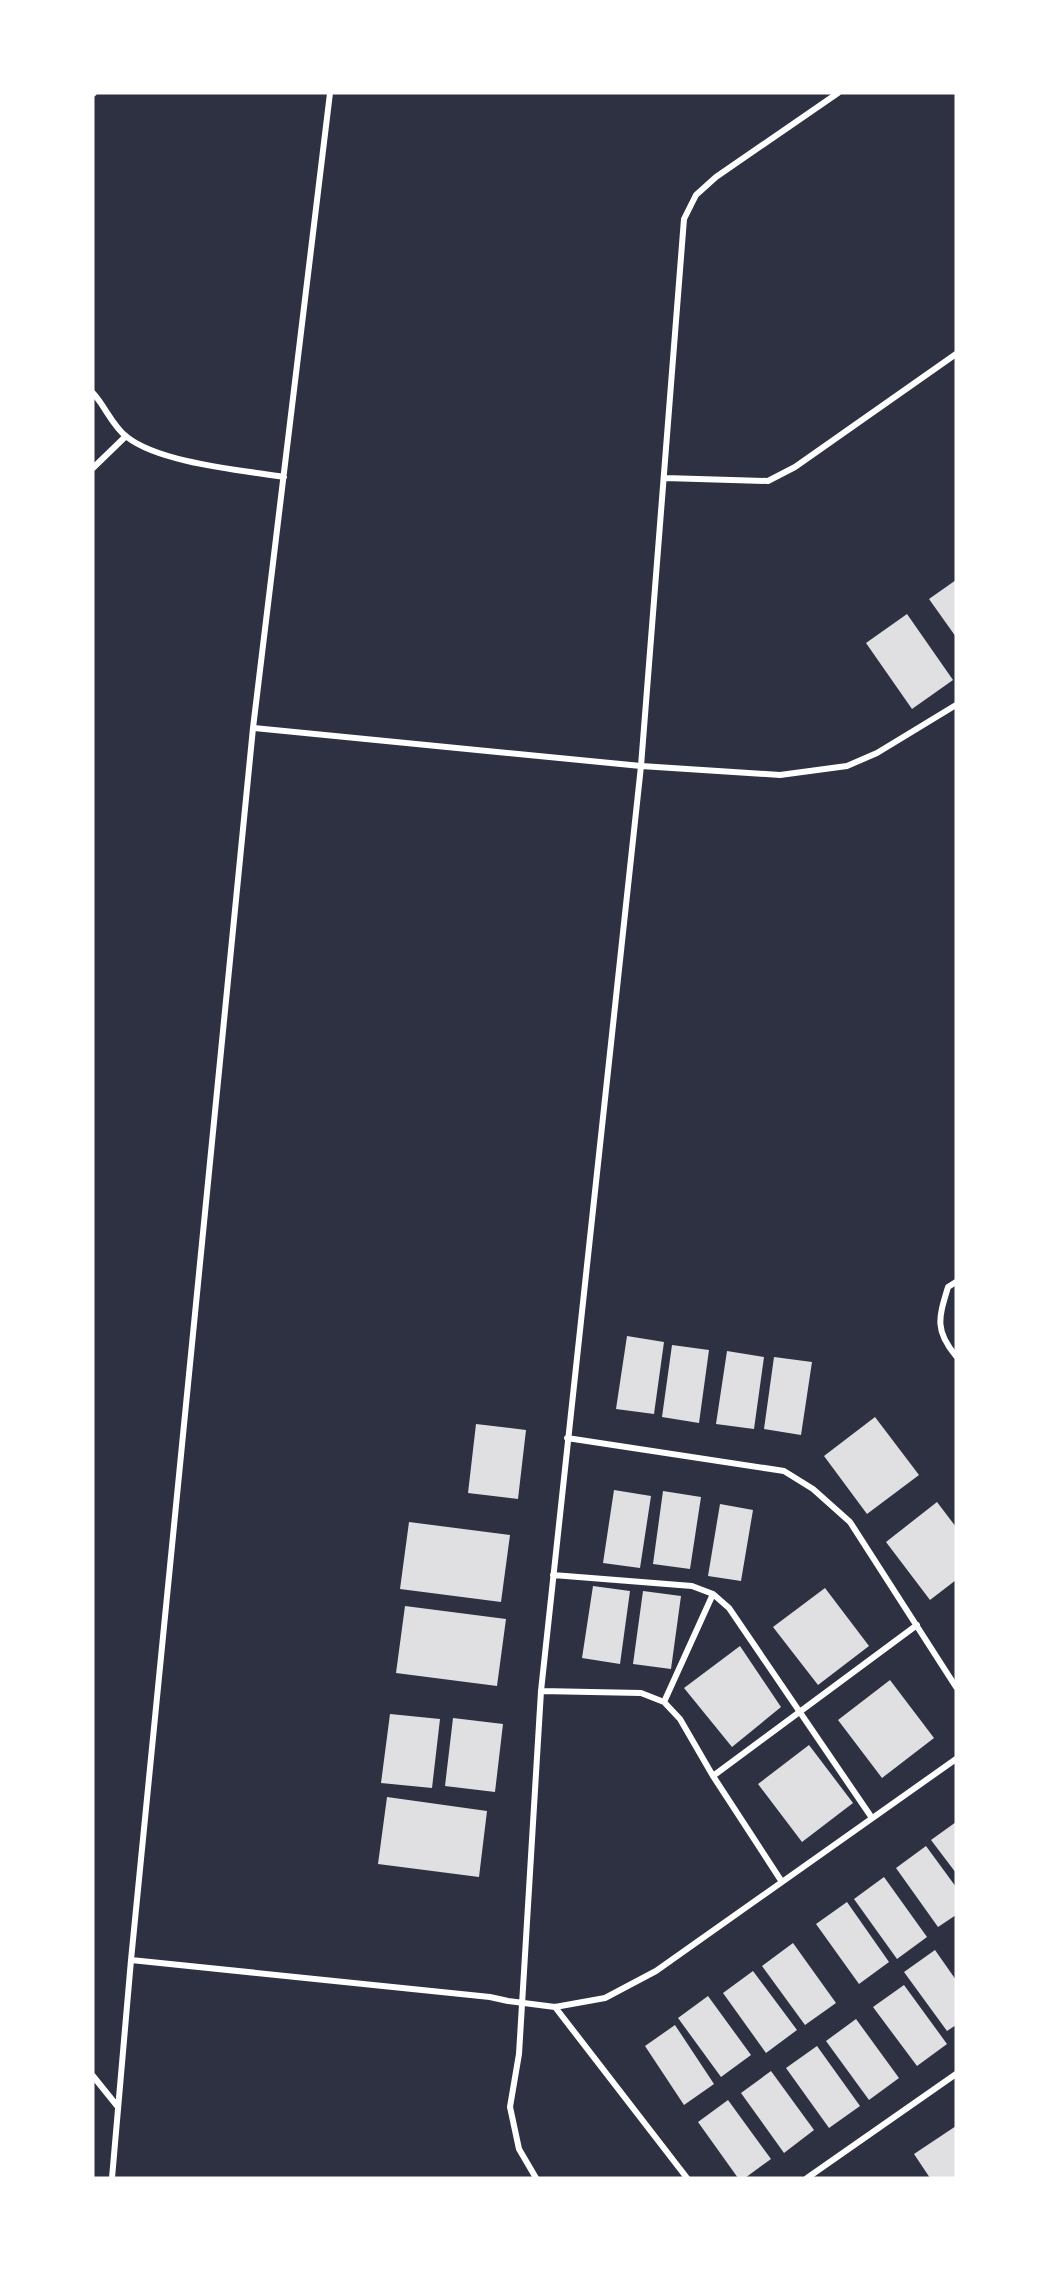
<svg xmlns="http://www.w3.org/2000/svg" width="1049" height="2271" viewBox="0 0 1049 2271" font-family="Signika,sans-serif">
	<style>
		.building { fill: #e0e0e3 }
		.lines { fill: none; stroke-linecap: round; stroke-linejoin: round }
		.minor { stroke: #fff; stroke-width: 6 }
	</style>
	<rect width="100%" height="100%" fill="#2d3142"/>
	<path class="building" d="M956 580V637L929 599Z
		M907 614 953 680 912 709 866 643Z
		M627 1336 664 1342 654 1414 616 1409Z
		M672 1345 709 1350 699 1423 662 1417Z
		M727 1351 764 1357 754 1429 716 1424Z
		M774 1357 812 1362 801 1435 764 1429Z
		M875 1417 919 1475 867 1514 824 1456Z
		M476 1424 526 1430 518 1499 468 1493Z
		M614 1490 651 1496 640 1568 603 1563Z
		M663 1491 701 1497 690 1569 653 1564Z
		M937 1502 956 1527V1580L930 1600 886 1542Z
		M720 1504 753 1510 741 1581 708 1576Z
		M409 1522 510 1535 501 1602 400 1589Z
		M593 1586 630 1591 620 1664 582 1658Z
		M825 1588 869 1646 818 1685 773 1627Z
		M643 1591 681 1596 671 1669 633 1664Z
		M405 1606 506 1619 497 1686 396 1673Z
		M740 1646 781 1707 732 1747 684 1688Z
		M890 1680 934 1738 882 1778 838 1720Z
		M390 1714 440 1719 432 1788 381 1783Z
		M453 1718 503 1724 495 1792 445 1786Z
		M809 1745 853 1803 802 1842 758 1784Z
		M387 1797 487 1811 479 1877 378 1864Z
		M956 1822V1873L931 1840Z
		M926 1846 956 1887V1915L938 1927 896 1868Z
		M884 1877 927 1937 897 1959 854 1899Z
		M847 1902 889 1962 859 1984 816 1924Z
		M793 1943 836 2003 805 2025 762 1966Z
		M935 1950 956 1980V2025L947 2031 904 1972Z
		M753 1971 797 2030 766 2053 723 1993Z
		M904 1985 947 2044 917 2066 873 2007Z
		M708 1996 751 2055 721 2077 678 2018Z
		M856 2019 899 2078 869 2100 826 2041Z
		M675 2025 714 2084 684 2105 645 2046Z
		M817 2046 860 2106 829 2128 786 2068Z
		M771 2071 814 2130 784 2153 741 2093Z
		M728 2100 771 2159 745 2178H738L698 2122Z
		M956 2126V2178H930L914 2154Z"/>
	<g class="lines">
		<path class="minor" d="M93 94 94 93
			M93 393C105 406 113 427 127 437 160 463 241 470 284 477
			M93 468 125 437
			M665 478 768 481 795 467 956 354
			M253 728 641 766 780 775 847 766 877 753 956 705
			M956 1282 948 1287C939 1317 934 1330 956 1356
			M567 1438 784 1471 813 1489 850 1522 956 1687
			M553 1575 692 1586 713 1594 729 1608 872 1818
			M541 1691 641 1693 664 1702 680 1719 713 1776 782 1882
			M664 1702 713 1594
			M713 1776 917 1625
			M131 1960 490 1997 508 2001 555 2007 605 1998 656 1971 956 1759
			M555 2007 687 2178
			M93 2076 118 2107
			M112 2178 131 1960 253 728 330 93
			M536 2178 519 2149 510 2107 519 2054 541 1691 641 766 684 219 696 195 716 177 838 93
			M807 2178 956 2074"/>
	</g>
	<rect width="1049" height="2271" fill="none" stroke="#ffffff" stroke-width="189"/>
</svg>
